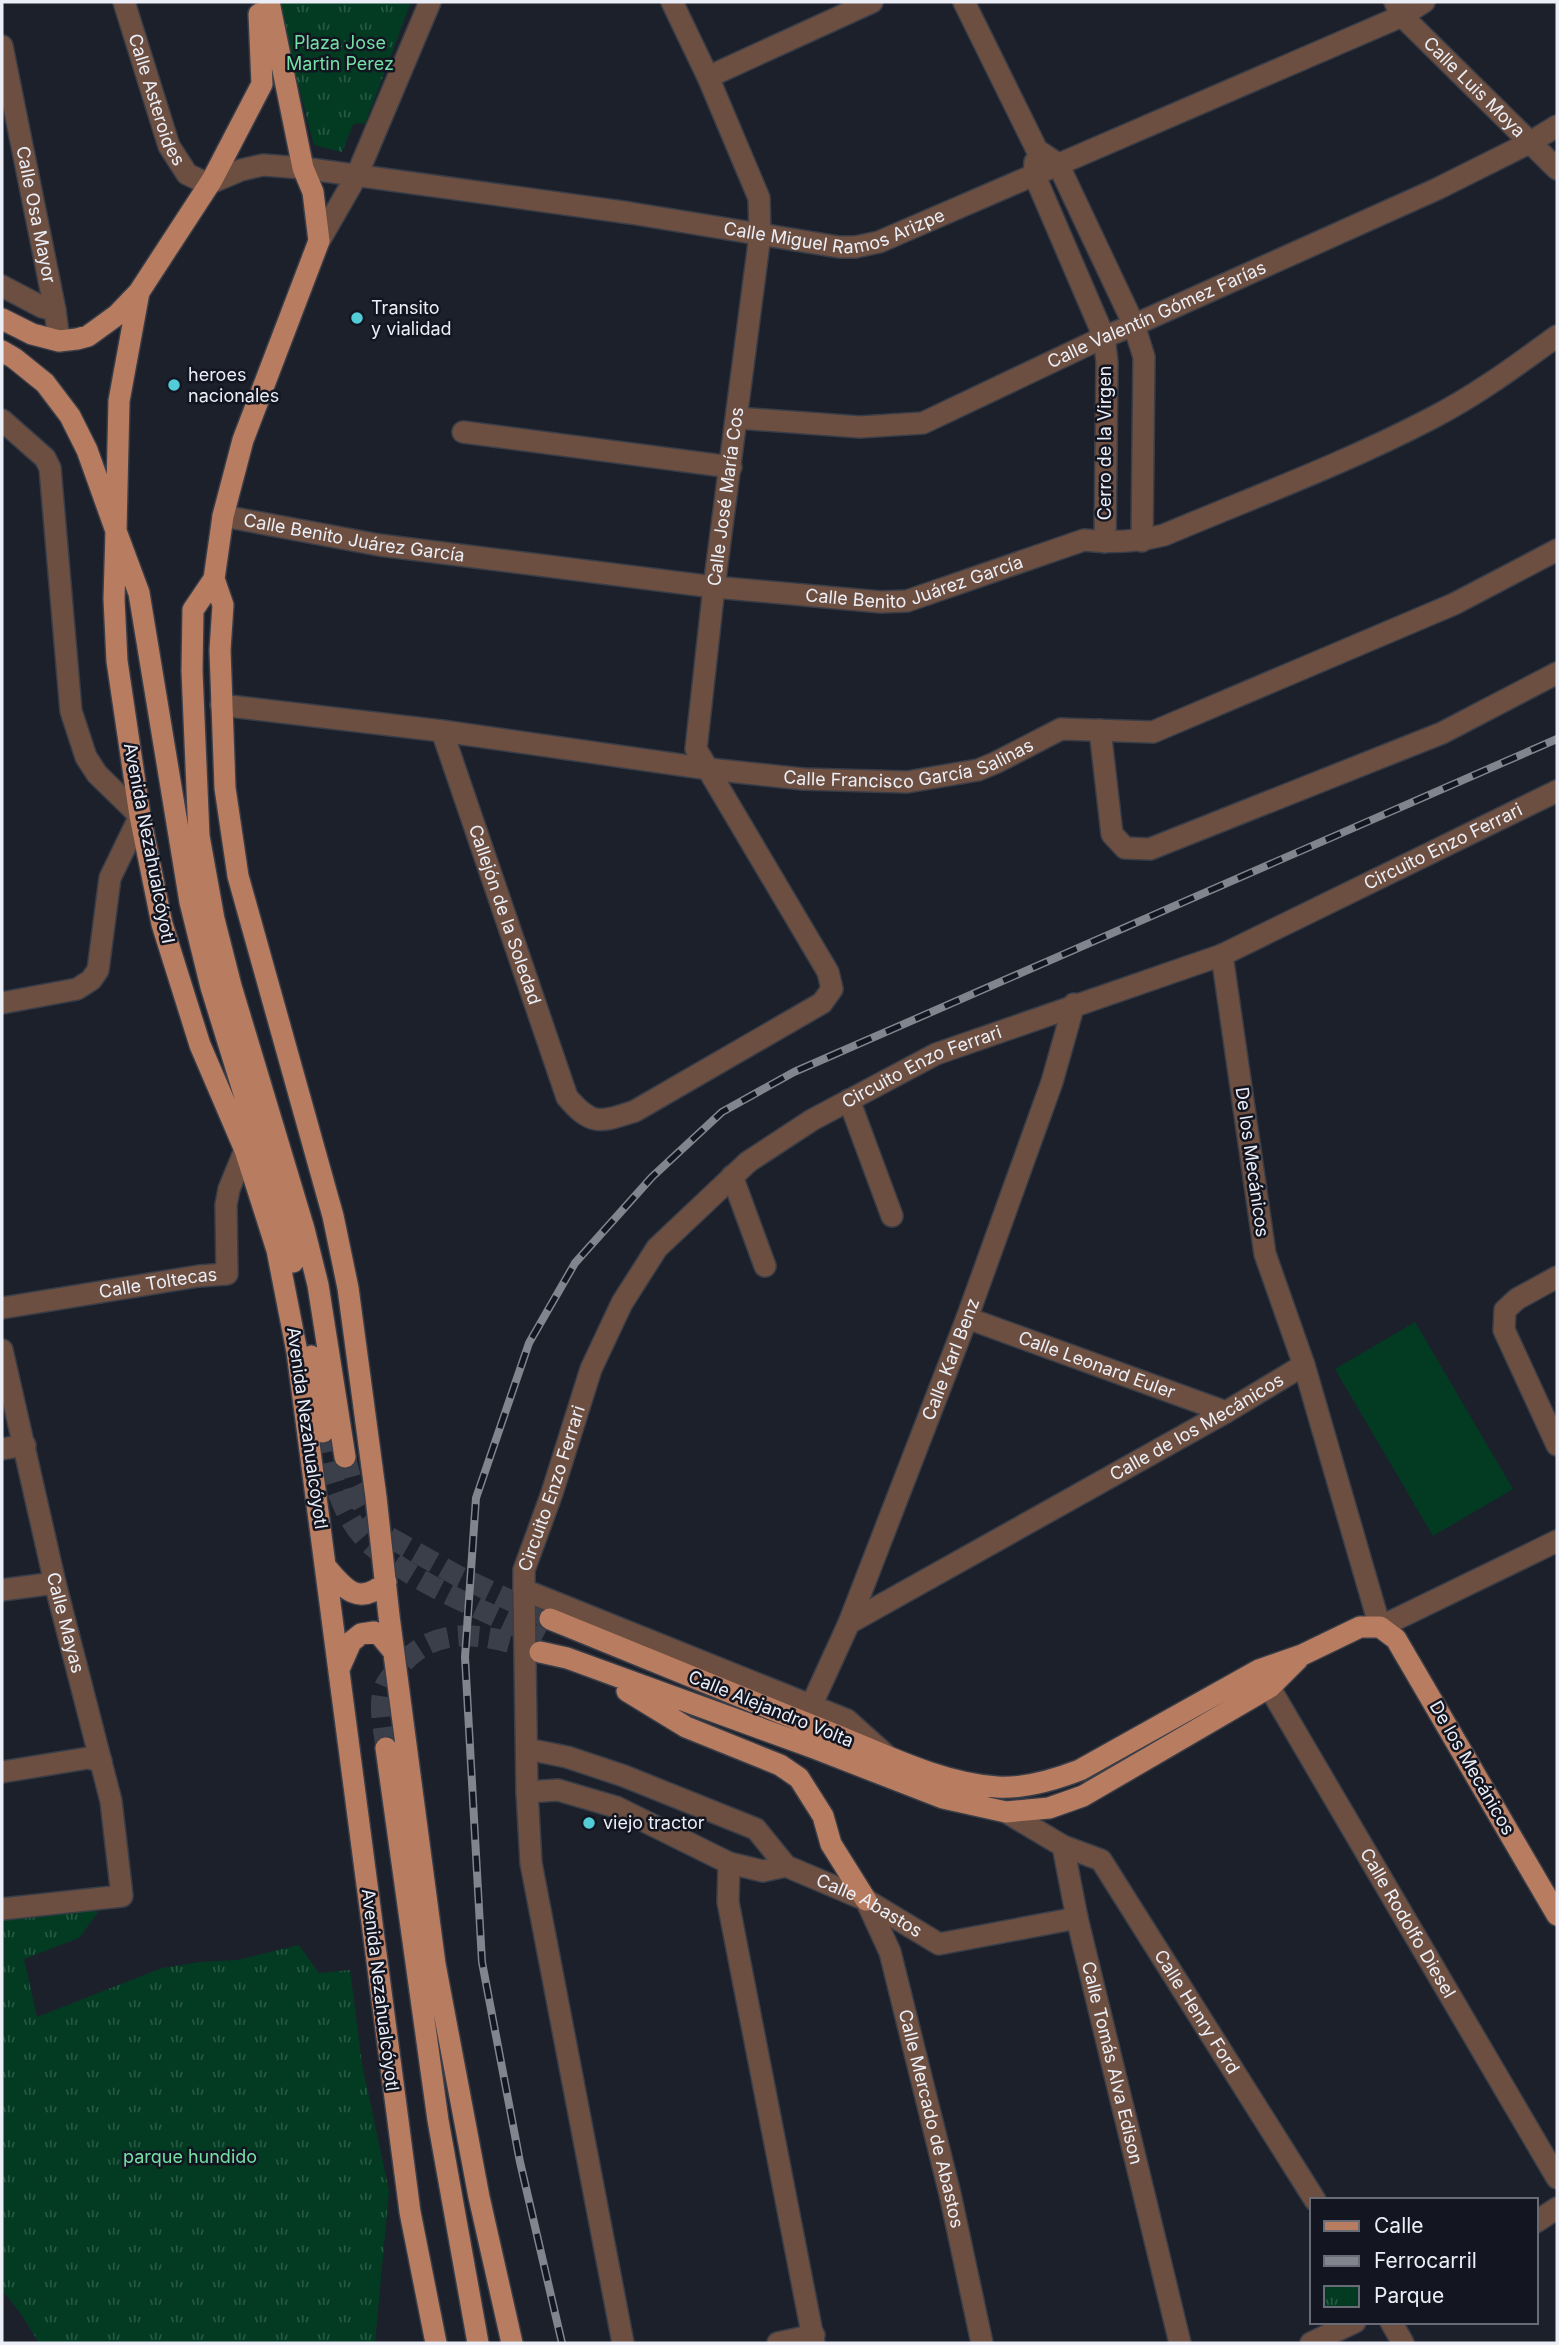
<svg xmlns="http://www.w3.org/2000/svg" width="1559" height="2345" viewBox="0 0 1559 2345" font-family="Inter,sans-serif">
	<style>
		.grass { fill: #023b22 }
		.park { fill: url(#park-tufts) }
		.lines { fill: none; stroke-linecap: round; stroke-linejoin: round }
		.major-tunnel { stroke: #3b3f49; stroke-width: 21; stroke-dasharray: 21 10; stroke-linecap: butt }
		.minor-casing { stroke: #393d47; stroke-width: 24 }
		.major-casing { stroke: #393d47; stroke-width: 24 }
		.minor { stroke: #6c4f41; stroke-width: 21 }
		.major { stroke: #b87c60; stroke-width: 21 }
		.rail-casing { stroke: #81858e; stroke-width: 8 }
		.rail { stroke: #131621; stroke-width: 5; stroke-dasharray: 16; stroke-linecap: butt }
		.poi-dot { fill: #52ccd6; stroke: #131621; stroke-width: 2.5 }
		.labels { text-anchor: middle; stroke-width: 5; stroke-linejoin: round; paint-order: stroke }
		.park-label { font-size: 18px; fill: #75e0a6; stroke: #131621 }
		.street-label { font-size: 18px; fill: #ebeef6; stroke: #131621 }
		.poi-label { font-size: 18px; fill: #ebeef6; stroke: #131621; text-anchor: start }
	</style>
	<defs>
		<pattern id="park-tufts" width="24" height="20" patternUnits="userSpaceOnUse" patternTransform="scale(1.75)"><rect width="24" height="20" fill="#023b22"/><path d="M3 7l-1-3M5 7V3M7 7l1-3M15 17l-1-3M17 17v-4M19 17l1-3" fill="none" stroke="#275843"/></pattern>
	</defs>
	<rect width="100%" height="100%" fill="#1c202b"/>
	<path class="grass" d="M1415 1322 1513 1489 1433 1536 1335 1369Z"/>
	<path class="park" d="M282 2H411L365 124 358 123 353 125 342 152 314 145 278 7Z
		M92 1905 98 1912 79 1938 24 1959 37 2017 162 1968 200 1962 238 1960 299 1945 319 1973 350 1970 362 2064 389 2191 375 2343H39L21 2314 2 2290V1919Z"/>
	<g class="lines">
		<path class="major-tunnel" d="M323 1432C329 1470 341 1518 371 1545 420 1588 485 1609 542 1639
			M345 1457 353 1487 364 1507 389 1537 458 1576 550 1619
			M386 1748C384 1729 378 1707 384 1688 387 1680 394 1673 400 1666 439 1621 490 1635 540 1652"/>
		<defs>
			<g id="minor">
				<path id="s1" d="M124 2 169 146 187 174 208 184 241 170 263 165 303 168 630 213 839 247H855L879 242 1402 16 1424 2"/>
				<path d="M964 2 1037 150 1058 164 1134 325 1144 357 1142 541"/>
				<path id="s2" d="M1395 2 1402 16 1557 169"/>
				<path id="s3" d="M2 46 55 310 59 341"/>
				<path d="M708 77 872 2"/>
				<path d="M1035 162 1034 174 1104 337 1107 362 1105 542"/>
				<path d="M319 241 357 175 430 2"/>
				<path d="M2 286 42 307 55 310"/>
				<path id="s4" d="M737 418 860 427 923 423 1104 337 1134 325 1437 189 1529 143 1557 126"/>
				<path d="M2 420 45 458 50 468 71 711 86 757 97 774 140 816 110 878 98 970 91 980 77 989 2 1003"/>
				<path d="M463 432 731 467"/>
				<path id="s5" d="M223 516 379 545 714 587 881 602 907 601 1084 540C1112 543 1137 542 1164 535 1254 497 1346 463 1432 418 1477 395 1517 365 1557 336"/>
				<path id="s6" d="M221 705 442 731 709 769 803 779 907 782 978 770 995 763 1061 729 1153 732 1454 604 1557 550"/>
				<path d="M1100 730 1112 834 1125 848 1150 849 1442 733 1557 673"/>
				<path id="s7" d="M442 731 567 1097C592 1127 601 1122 635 1111L822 1003 832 989 828 972 696 749 714 587 760 235 759 198 708 77 672 2"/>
				<path d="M1222 955 1265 1254 1304 1365 1380 1627 1557 1541"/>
				<path d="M849 1100 892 1216"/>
				<path d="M732 1176 765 1266"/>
				<path d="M1557 1277 1517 1299 1505 1310 1504 1330 1557 1445"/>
				<path id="s8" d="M2 1308 199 1276 227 1274 226 1205 229 1189 245 1150"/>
				<path id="s9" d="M967 1318 1226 1412"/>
				<path id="s10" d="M2 1350 55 1583 111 1801 122 1896 2 1909"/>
				<path d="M2 1449 25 1445"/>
				<path d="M2 1590 55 1583"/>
				<path d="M524 1590 847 1720 886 1755"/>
				<path id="s11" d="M849 1623 1226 1412 1304 1365"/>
				<path id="s12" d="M1261 1673 1557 2178"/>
				<path id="s13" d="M811 1706 849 1623 967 1318 1052 1082 1074 1004"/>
				<path id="s14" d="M527 1749 567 1757 624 1776 756 1829 786 1866 866 1900 939 1944 1077 1918"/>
				<path d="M2 1772 88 1758 101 1761"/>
				<path d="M527 1792 558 1790 616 1807 729 1863 763 1871 786 1866"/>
				<path id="s15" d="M1006 1812 1063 1846 1077 1918 1180 2343"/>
				<path id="s16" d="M1063 1846 1101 1860 1315 2200"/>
				<path d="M729 1863 728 1902 814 2343"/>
				<path id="s17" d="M866 1900 890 1952 950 2194 982 2343"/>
				<path d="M1536 2222 1557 2208"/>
				<path d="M1391 2322 1403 2343"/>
				<path id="s18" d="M623 2343 531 1863 527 1792 524 1590V1570L552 1493 591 1369 622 1303 657 1248 748 1162 812 1120 936 1054 1222 955 1557 791"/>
				<path d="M778 2343 814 2335"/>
				<path d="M1311 2343 1355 2322"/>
			</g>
			<path id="major" d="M269 2 303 168 313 192 319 241 243 440 223 516 214 579 193 610 192 671 199 836 214 919 231 986 304 1229 318 1285 345 1457
				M139 292 119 401 116 531 139 593 190 902 211 987 288 1236 293 1262
				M2 319 32 334 59 341 77 339 88 336 117 315 139 292 212 180 262 84 259 14
				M2 351 14 358 45 383 70 416 87 450 116 531 114 599 117 661 140 816 162 924 200 1045 245 1150 277 1250 297 1352 410 2212 436 2343
				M214 579 223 605 220 650 225 788 238 876 333 1216 348 1288 376 1497 389 1616 435 1964 479 2197 512 2343
				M311 1356 323 1432
				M326 1567C344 1589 359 1607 386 1582
				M550 1619C644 1657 737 1696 831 1733 884 1754 939 1783 997 1787 1025 1789 1054 1780 1080 1770L1259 1670 1302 1655 1360 1627H1380L1396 1639 1557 1915
				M540 1652 567 1658 814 1748 943 1798 1006 1812 1049 1808 1083 1796 1270 1687 1298 1659
				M340 1667 351 1642 361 1634 374 1632 380 1635 394 1652
				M627 1691 686 1727 780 1765 799 1778 823 1816 831 1844 866 1900
				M386 1748 438 2120 478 2343"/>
		</defs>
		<use href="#minor" class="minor-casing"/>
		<use href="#major" class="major-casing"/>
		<use href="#minor" class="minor"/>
		<use href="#major" class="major"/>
		<defs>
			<path id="rail" d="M562 2343 520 2162 482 1962 465 1657 476 1498 529 1343 575 1263 652 1177 722 1112 794 1072 1557 739"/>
		</defs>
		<use href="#rail" class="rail-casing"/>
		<use href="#rail" class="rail"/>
	</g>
	<g class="poi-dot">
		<circle cx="357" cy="318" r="7"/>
		<circle cx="174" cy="385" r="7"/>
		<circle cx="589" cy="1823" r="7"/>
	</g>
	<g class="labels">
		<g class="park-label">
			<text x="340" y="49">Plaza Jose<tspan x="340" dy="21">Martin Perez</tspan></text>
			<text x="190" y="2163">parque hundido</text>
		</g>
		<g class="street-label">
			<text dy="6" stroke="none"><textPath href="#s2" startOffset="117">Calle Luis Moya</textPath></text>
			<text dy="6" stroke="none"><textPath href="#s1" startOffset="103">Calle Asteroides</textPath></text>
			<text dy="6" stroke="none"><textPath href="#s3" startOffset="172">Calle Osa Mayor</textPath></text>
			<text dy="6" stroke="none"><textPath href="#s1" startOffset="845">Calle Miguel Ramos Arizpe</textPath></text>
			<text dy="6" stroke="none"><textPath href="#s4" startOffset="444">Calle Valentín Gómez Farías</textPath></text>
			<text transform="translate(1105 443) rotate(-90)" y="6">Cerro de la Virgen</text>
			<text dy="6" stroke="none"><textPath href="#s7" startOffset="1228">Calle José María Cos</textPath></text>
			<text dy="6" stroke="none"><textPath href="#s5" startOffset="133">Calle Benito Juárez García</textPath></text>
			<text dy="6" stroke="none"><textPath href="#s5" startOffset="700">Calle Benito Juárez García</textPath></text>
			<text dy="6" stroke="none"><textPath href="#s6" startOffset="695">Calle Francisco García Salinas</textPath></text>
			<text transform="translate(149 843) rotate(79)" y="6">Avenida Nezahualcóyotl</text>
			<text dy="6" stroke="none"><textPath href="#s18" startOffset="2023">Circuito Enzo Ferrari</textPath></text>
			<text dy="6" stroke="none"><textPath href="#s7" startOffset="194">Callejón de la Soledad</textPath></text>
			<text dy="6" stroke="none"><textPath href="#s18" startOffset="1456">Circuito Enzo Ferrari</textPath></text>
			<text transform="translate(1252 1162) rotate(82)" y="6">De los Mecánicos</text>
			<text dy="6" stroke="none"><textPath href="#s8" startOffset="158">Calle Toltecas</textPath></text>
			<text dy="6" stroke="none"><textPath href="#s13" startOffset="374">Calle Karl Benz</textPath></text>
			<text dy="6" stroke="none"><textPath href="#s9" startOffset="138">Calle Leonard Euler</textPath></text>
			<text dy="6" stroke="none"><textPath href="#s11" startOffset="399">Calle de los Mecánicos</textPath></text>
			<text transform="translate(307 1428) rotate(82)" y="6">Avenida Nezahualcóyotl</text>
			<text dy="6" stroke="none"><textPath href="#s18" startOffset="868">Circuito Enzo Ferrari</textPath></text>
			<text dy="6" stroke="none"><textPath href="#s10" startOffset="280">Calle Mayas</textPath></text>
			<text transform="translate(771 1709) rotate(22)" y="6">Calle Alejandro Volta</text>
			<text transform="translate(1472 1768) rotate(60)" y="6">De los Mecánicos</text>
			<text dy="6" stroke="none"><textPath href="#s14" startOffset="383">Calle Abastos</textPath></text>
			<text dy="6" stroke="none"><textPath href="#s12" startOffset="290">Calle Rodolfo Diesel</textPath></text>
			<text transform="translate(380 1990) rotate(83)" y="6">Avenida Nezahualcóyotl</text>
			<text dy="6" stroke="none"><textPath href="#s16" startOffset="220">Calle Henry Ford</textPath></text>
			<text dy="6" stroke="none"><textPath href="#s15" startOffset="289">Calle Tomás Alva Edison</textPath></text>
			<text dy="6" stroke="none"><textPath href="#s17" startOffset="229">Calle Mercado de Abastos</textPath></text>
		</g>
		<g class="poi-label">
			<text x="371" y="314">Transito<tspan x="371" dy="21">y vialidad</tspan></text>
			<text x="188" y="381">heroes<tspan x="188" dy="21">nacionales</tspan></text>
			<text x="603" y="1829">viejo tractor</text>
		</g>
	</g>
	<rect width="1559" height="2345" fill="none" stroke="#ebeef6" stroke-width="7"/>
	<rect x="1310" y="2198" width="228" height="126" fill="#131621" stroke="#696c76" stroke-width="2"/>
	<rect x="1324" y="2221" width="35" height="10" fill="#b87c60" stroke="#696c76" stroke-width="2"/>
	<text x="1374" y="2233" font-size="21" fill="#ebeef6">Calle</text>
	<rect x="1324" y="2256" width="35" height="10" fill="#81858e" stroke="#696c76" stroke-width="2"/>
	<text x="1374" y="2268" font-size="21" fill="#ebeef6">Ferrocarril</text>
	<rect x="1324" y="2286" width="35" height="21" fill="url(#park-tufts)" stroke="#696c76" stroke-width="2"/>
	<text x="1374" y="2303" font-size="21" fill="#ebeef6">Parque</text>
</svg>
